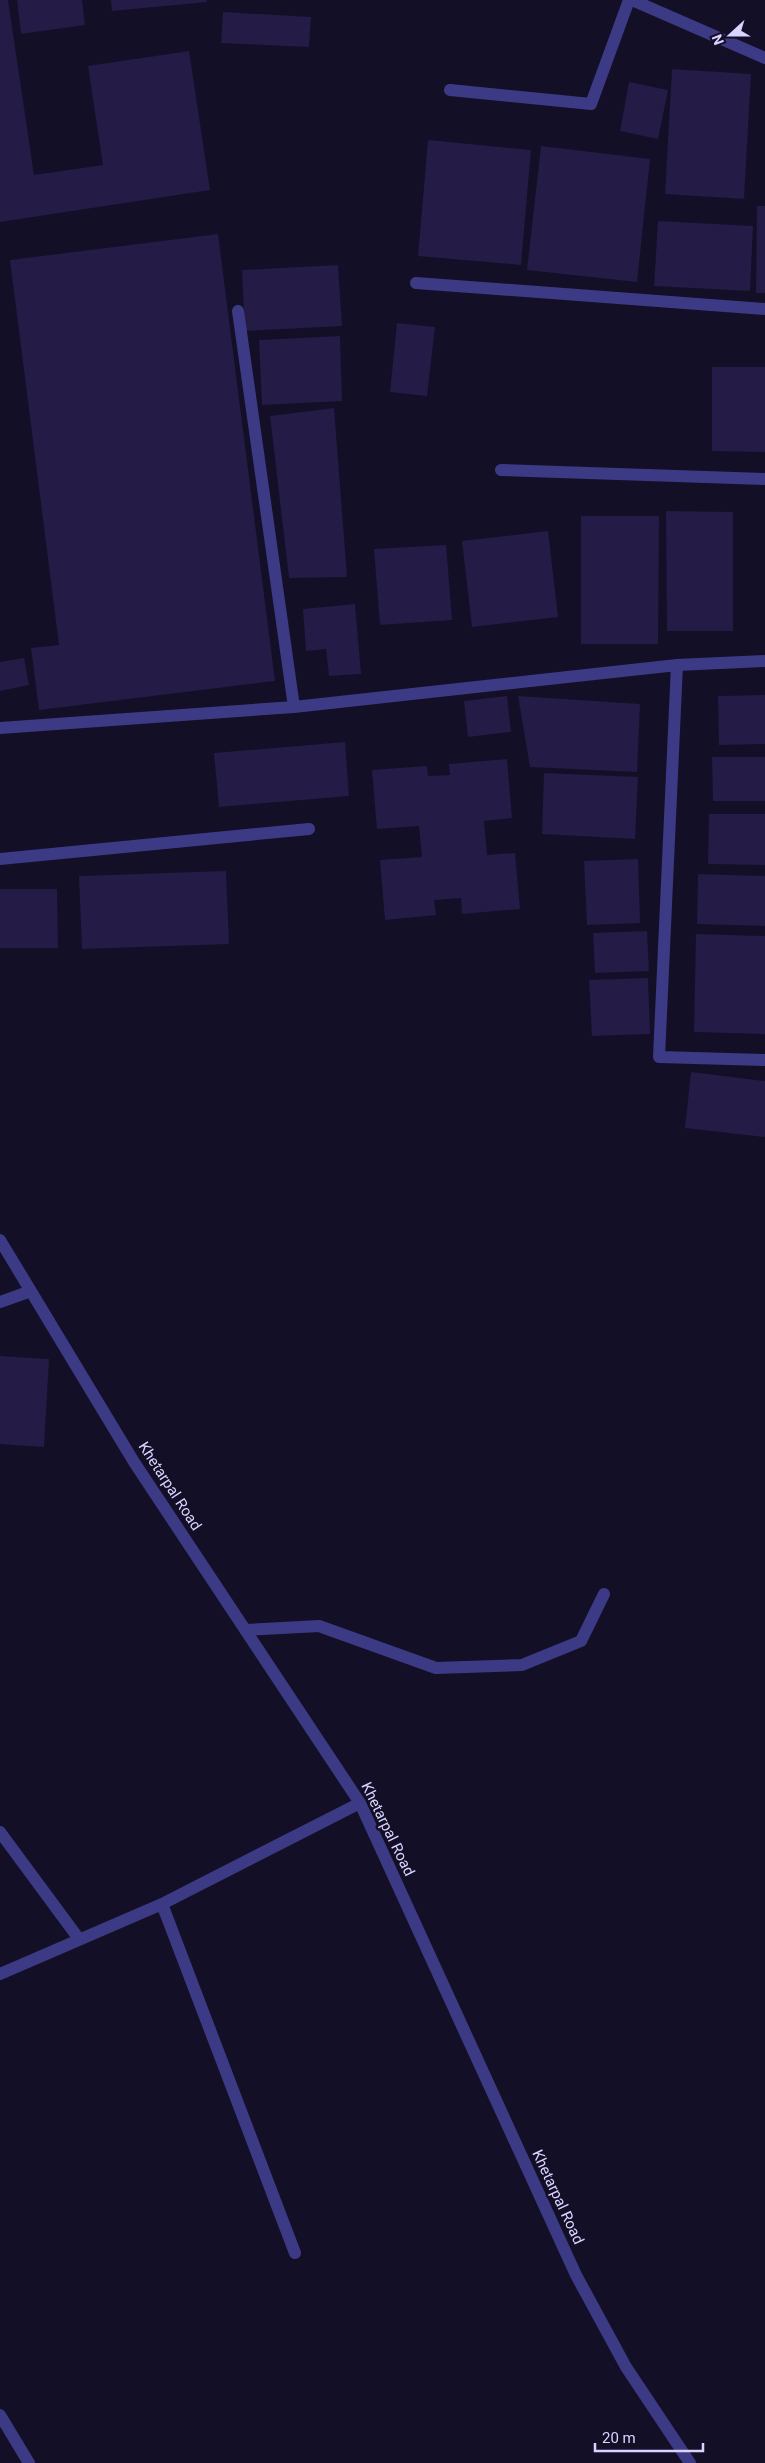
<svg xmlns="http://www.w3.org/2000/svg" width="765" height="2463" viewBox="0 0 765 2463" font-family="Roboto,sans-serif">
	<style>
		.building { fill: #241b47 }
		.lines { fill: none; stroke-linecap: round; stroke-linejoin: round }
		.service { stroke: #3d3a85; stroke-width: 12 }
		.minor { stroke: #3d3a85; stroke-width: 12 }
		.labels { text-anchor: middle; stroke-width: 5; stroke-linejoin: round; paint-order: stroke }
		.street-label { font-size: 15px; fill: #d9d4ff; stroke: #130f26 }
	</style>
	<rect width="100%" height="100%" fill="#130f26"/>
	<path class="building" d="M0 0H8L34 175 103 165 88 66 189 51 210 190 0 222Z
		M17 0H82L85 25 21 34Z
		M111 0H207V2L112 11Z
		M223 12 311 17 309 47 221 43Z
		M672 69 751 74 744 199 665 194Z
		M629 82 668 90 658 139 620 131Z
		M428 140 531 150 521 265 418 256Z
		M541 146 650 159 637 282 527 270Z
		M757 206H765V293H756Z
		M658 221 753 226 750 291 654 286Z
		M218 234 275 681 39 710 31 648 59 645 10 260Z
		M338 265 342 326 245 331 242 270Z
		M397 323 435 327 427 396 390 392Z
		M340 336 342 401 262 405 259 340Z
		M712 367H765V452L712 451Z
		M334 408 347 577 289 578 270 416Z
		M666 511 733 512V631H667Z
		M581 516H659L658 644H581Z
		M548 531 558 617 472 627 462 541Z
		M446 545 452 620 380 625 374 549Z
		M355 604 361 674 329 676 326 649 306 651 303 609Z
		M24 658 29 685 0 691V662Z
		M765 695V744L719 745 718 696Z
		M507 696 511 732 468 737 464 701Z
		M518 696 640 704 637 772 530 767Z
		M345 742 349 796 219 807 214 753Z
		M712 757H765V801H713Z
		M507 759 512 818 484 821 487 855 515 853 520 909 462 914 461 898 434 900 436 915 385 920 380 860 422 857 419 826 377 829 372 770 427 766 428 776 450 775 449 764Z
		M544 773 638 777 635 839 542 834Z
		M709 814H765V865L708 864Z
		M638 859 640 923 587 925 584 861Z
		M226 871 229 944 82 949 79 876Z
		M698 874 765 876V926L697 924Z
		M0 889H57L58 948H0Z
		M647 931 649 971 595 973 593 933Z
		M696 934 765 936V1034L694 1032Z
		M648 978 650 1034 592 1036 589 980Z
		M691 1072 765 1081V1137L685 1128Z
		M0 1356 49 1359 44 1447 0 1444Z"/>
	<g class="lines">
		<path class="service" d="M0 859 309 829
			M246 1630 319 1626 436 1668 522 1665 581 1641 604 1594
			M0 1832 79 1939
			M0 2415 29 2463"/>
		<path class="minor" d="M632 0 765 58
			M450 90 591 104 629 0
			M416 283 765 309
			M238 311 294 707
			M501 470 765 479
			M677 665 659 1057 765 1060
			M0 728 294 707 677 665 765 661
			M0 1240 134 1462 360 1803 576 2275 626 2367 690 2463
			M0 1302 31 1291
			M162 1904 295 2253
			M0 1974 162 1904 360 1803"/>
	</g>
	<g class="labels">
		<g class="street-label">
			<text transform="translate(170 1486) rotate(57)" y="5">Khetarpal Road</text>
			<text transform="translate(388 1829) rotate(64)" y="5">Khetarpal Road</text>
			<text transform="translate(558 2197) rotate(65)" y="5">Khetarpal Road</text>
		</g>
	</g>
	<g transform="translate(730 35) rotate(249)" stroke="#130f26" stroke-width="4" paint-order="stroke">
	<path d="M0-4L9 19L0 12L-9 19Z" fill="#d9d4ff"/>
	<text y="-8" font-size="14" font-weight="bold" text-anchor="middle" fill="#d9d4ff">N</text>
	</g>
	<path d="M595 2443v8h108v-8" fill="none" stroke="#d9d4ff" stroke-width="2.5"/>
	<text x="602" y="2443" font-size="15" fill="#d9d4ff" stroke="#130f26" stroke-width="4" paint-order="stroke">20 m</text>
</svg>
